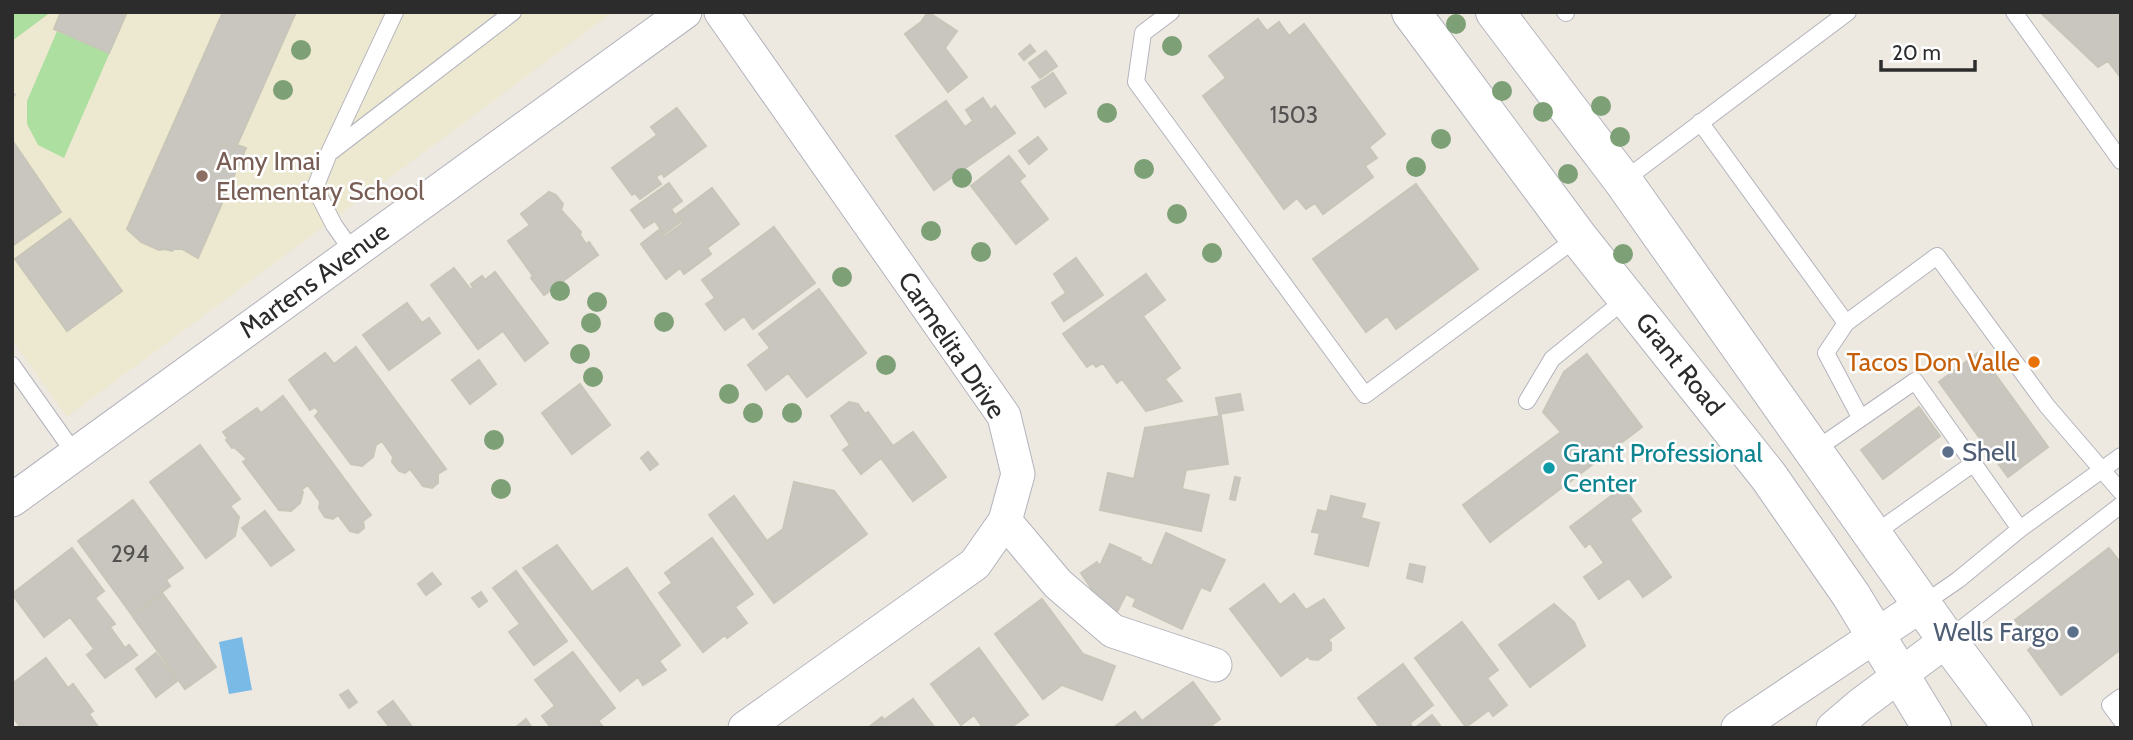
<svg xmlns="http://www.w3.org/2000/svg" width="2133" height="740" viewBox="0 0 2133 740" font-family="Cabin,sans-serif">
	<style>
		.education { fill: #ede8d0 }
		.green { fill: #acdfa0 }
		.water { fill: #7abae7 }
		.building { fill: #c8c6bf; stroke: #c8c5b9; stroke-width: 2 }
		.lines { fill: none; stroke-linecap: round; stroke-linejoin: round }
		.service-casing { stroke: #b3b3be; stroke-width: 18 }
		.minor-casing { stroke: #b3b3be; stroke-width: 35 }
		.secondary-casing { stroke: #b3b3be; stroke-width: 40 }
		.path { stroke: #c8c8c8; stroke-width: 4.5; stroke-dasharray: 5 3.5; stroke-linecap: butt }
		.service { stroke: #fff; stroke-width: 16 }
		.minor { stroke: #fff; stroke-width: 33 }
		.secondary { stroke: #fff; stroke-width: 38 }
		.tree { fill: #7ea076 }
		.education-dot { fill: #8d6e63; stroke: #fff; stroke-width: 2.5 }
		.food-dot { fill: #e8710a; stroke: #fff; stroke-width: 2.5 }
		.service-dot { fill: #5c6f8a; stroke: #fff; stroke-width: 2.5 }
		.culture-dot { fill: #0f9aa8; stroke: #fff; stroke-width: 2.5 }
		.labels { text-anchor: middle; stroke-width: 5; stroke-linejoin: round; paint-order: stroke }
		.number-label { font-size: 23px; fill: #535251 }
		.education-label { font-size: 26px; fill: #785e54; stroke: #fff; text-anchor: start }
		.street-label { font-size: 26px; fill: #2c2c2c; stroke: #fff }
		.food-label { font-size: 26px; fill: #c56008; stroke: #fff; text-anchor: end }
		.service-label { font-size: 26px; fill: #4e5e75; stroke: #fff; text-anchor: start }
		.culture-label { font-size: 26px; fill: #0d838f; stroke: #fff; text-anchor: start }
	</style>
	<rect width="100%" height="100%" fill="#ede9e0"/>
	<path class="education" d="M12 12H613L67 417 12 340Z"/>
	<path class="green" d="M12 12H51L12 41Z
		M82 12 120 29 64 158 38 145 27 124V101L64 15Z"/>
	<path class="water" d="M242 637 252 690 229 694 219 642Z"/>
	<path class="building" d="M61 12H127L109 53 54 29Z
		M223 12H296L237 145 246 148 198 258 182 249H174L172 251 165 249 159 250 141 242 127 229Z
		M928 12 957 31 945 48 967 77 948 92 905 34 921 22Z
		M2040 12H2121V78L2108 61 2098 67Z
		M1258 19 1267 31 1279 22 1289 36 1304 24 1385 134 1369 147 1377 158 1365 166 1373 177 1323 214 1315 203 1306 209 1297 198 1284 209 1203 96 1226 78 1209 56Z
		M1030 45 1035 51 1024 60 1019 54Z
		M1046 51 1057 66 1040 78 1029 63Z
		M1053 73 1066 93 1045 107 1032 87Z
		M983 98 991 110 995 106 1015 133 934 190 896 136 946 101 965 127 973 121 966 110Z
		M677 108 706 146 664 177 662 173 656 177 661 184 640 199 635 193 632 195 612 168 657 135 651 127Z
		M1038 137 1047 149 1029 164 1019 151Z
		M12 140 61 212 12 246Z
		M1009 156 1025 176 1019 181 1048 219 1016 244 971 186Z
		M669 183 682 201 671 209 680 222 664 234 655 221 644 228 631 210Z
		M1416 184 1478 269 1396 329 1387 316 1366 332 1313 259Z
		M712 188 739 224 707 248 711 254 684 274 680 268 666 279 641 244 659 230 664 237 683 223 677 214Z
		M549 192 556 195 563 204 561 210 581 232 580 235 586 244 589 242 598 255 544 295 531 278 533 276 508 241 530 225 521 214Z
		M70 219 122 291 67 331 15 259Z
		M774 227 815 283 753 329 744 316 725 330 706 304 715 298 702 280Z
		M1076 258 1103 295 1064 321 1052 303 1066 293 1054 274Z
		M454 268 471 290 473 288 471 284 482 276 485 280 495 272 548 343 525 361 503 331 478 349 431 285Z
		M1146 274 1165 300 1143 316 1180 368 1165 379 1182 401 1146 411 1122 379 1117 383 1103 363 1096 367 1093 363 1087 367 1063 334Z
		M819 289 866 353 807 397 788 373 766 390 748 365 770 348 759 334Z
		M407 303 422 323 429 318 440 333 389 370 363 335Z
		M356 347 446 469 438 474V483L432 488 423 486 410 469 405 473 399 471 392 462 393 457 382 441 376 445 373 457 362 466 351 464 315 416 319 412 315 407 310 410 289 380 325 353 334 364Z
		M1979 352 2048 447 2008 477 1939 382Z
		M1587 354 1642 427 1490 542 1463 505 1561 432 1543 412 1564 372Z
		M479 360 496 384 470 404 452 380Z
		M580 384 610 425 572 454 542 413Z
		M1240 394 1243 410 1219 414 1216 398Z
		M283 396 371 515 363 521 364 528 358 533 350 531 338 515 333 519 325 517 319 508 320 502 308 485 301 490 303 492 300 503 291 511 279 510 243 462 247 459 234 447 232 448 226 440 228 439 223 432 257 408 261 413Z
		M849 402 858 404 865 414 868 412 893 446 913 432 946 477 913 501 881 458 861 474 843 450 850 445 831 416Z
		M1919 407 1940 436 1883 479 1861 450Z
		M1221 416 1228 464 1186 470 1182 489 1209 495 1201 531 1100 510 1108 473 1134 479 1145 428Z
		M200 445 240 499 230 506 239 517 235 536 206 558 150 482Z
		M648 452 658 464 650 470 641 458Z
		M1235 477 1240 478 1235 500 1230 499Z
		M794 482 834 491 867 534 774 603 709 515 734 496 767 541 783 529Z
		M1623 487 1641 511 1630 519 1671 577 1643 597 1629 578 1599 599 1584 577 1604 563 1590 543 1585 547 1570 527Z
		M1331 496 1365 504 1361 518 1379 523 1368 566 1315 554 1320 533 1312 532 1318 510 1327 512Z
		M133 500 183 568 166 580 170 586 132 615 78 541Z
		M265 511 294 550 271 566 242 528Z
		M1166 533 1225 560 1210 591 1201 587 1182 629 1133 606 1136 599 1126 594 1117 612 1103 606 1081 573 1097 562 1100 566 1110 544 1141 558 1140 560 1152 566Z
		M712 538 753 594 735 607 747 623 727 638 725 635 703 652 659 593 672 583 665 573Z
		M557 545 592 592 627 568 680 645 659 661 666 670 643 685 638 677 620 691 523 568Z
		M72 548 104 591 95 598 115 624 110 627 125 648 129 645 137 655 105 678 87 655 94 649 70 617 44 637 12 594Z
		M2109 548 2121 563V649L2061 695 2028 650 2034 645 2015 620Z
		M1410 564 1425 567 1422 582 1407 578Z
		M516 571 567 641 534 665 509 632 520 624 493 588Z
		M432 573 441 584 426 595 418 584Z
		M1264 584 1280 605 1294 594 1306 610 1324 599 1344 628 1328 640 1331 643V650L1318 660 1310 659 1308 656 1281 676 1230 609Z
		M481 592 487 601 479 607 472 598Z
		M163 594 216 667 185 689 133 617Z
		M1042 599 1083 654 1115 666 1102 700 1062 685 1043 699 995 634Z
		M1554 604 1574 622 1585 646 1530 687 1499 645Z
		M1462 622 1498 670 1487 678 1507 705 1493 716 1489 710 1466 727 1415 658Z
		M979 648 1028 715 1010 728H983L974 715 961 725 931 684Z
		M573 652 615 708 598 721 604 728H551L542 716 555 706 535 680Z
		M156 653 177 681 156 697 136 669Z
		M46 658 68 688 73 684 93 711 89 714 99 728H21L12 716V684Z
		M1403 664 1433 705 1410 723 1413 728H1380L1358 698Z
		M1193 682 1220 719 1208 728H1113L1135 712 1142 721Z
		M348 690 357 702 349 708 340 695Z
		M913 699 935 728 869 727 882 717 884 720Z
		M393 701 413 728H390L378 712Z
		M1432 715 1442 728H1415Z
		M526 719 532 728H515Z"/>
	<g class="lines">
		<defs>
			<path id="service" d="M1171 12 1143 33 1136 82 1365 395 1578 237
				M1565 12 1566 13
				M2014 12 2121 161
				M1700 122 1846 323 1937 256 2047 406 2121 492
				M332 151 513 12
				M1623 181 1848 12
				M353 252 334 225 315 188 329 153 395 12
				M1846 323 1826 353 1860 417
				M12 365 75 454
				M1527 401 1552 359 1627 298
				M1815 450 1915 381 2020 529
				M1874 534 1974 463
				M1923 604 1958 580 2020 529 2121 456
				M1947 640 2121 505
				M2121 697 2110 705 2121 720"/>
			<path id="minor" d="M721 12 1004 416 1018 474 1005 521 975 564 745 728
				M12 500 685 12
				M1005 521 1058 584 1113 631 1215 665
				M1738 728 1923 604
				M1833 728 1860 705 1947 640"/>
			<path id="secondary" d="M1411 12 1578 237 1769 477 1851 595 1932 728
				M1495 12 1623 181 1947 640 2013 728"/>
		</defs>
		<use href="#service" class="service-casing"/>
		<use href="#minor" class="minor-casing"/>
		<use href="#secondary" class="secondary-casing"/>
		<path class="path" d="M12 94 15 96"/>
		<use href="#service" class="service"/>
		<use href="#minor" class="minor"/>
		<use href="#secondary" class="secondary"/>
	</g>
	<g class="tree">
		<circle cx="1456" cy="24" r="10"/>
		<circle cx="1172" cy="46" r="10"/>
		<circle cx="301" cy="50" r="10"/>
		<circle cx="283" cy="90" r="10"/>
		<circle cx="1502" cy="91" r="10"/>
		<circle cx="1601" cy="106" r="10"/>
		<circle cx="1543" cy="112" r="10"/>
		<circle cx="1107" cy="113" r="10"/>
		<circle cx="1620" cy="137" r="10"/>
		<circle cx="1441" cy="139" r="10"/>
		<circle cx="1416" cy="167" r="10"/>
		<circle cx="1144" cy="169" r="10"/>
		<circle cx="1568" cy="174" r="10"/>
		<circle cx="962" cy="178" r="10"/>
		<circle cx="1177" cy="214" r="10"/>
		<circle cx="931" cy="231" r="10"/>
		<circle cx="981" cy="252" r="10"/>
		<circle cx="1212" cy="253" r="10"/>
		<circle cx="1623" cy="254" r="10"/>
		<circle cx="842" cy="277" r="10"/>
		<circle cx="560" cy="291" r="10"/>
		<circle cx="597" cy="302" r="10"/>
		<circle cx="664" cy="322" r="10"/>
		<circle cx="591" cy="323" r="10"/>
		<circle cx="580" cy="354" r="10"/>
		<circle cx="886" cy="365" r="10"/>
		<circle cx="593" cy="377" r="10"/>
		<circle cx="729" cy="394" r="10"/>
		<circle cx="753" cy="413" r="10"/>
		<circle cx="792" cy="413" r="10"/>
		<circle cx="494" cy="440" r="10"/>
		<circle cx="501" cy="489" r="10"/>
	</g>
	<circle class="education-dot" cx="202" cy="176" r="7"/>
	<circle class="food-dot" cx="2034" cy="362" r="7"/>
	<g class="service-dot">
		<circle cx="1948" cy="452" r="7"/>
		<circle cx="2073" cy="632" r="7"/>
	</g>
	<circle class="culture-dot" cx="1549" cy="468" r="7"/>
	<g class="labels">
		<g class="number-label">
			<text x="1294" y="123">1503</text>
			<text x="130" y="562">294</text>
		</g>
		<g class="education-label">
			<text x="216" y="170">Amy Imai<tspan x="216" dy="30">Elementary School</tspan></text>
		</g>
		<g class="street-label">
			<text transform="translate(314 280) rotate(-36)" y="9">Martens Avenue</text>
			<text transform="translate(952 345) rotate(56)" y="9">Carmelita Drive</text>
			<text transform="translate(1680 364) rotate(51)" y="9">Grant Road</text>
		</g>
		<g class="food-label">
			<text x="2020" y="371">Tacos Don Valle</text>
		</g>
		<g class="service-label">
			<text x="1962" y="461">Shell</text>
			<text x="2059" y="641" text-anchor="end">Wells Fargo</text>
		</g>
		<g class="culture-label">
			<text x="1563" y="462">Grant Professional<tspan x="1563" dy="30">Center</tspan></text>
		</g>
	</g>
	<rect width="2133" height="740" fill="none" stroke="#2c2c2c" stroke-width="28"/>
	<path d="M1881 60v10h94v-10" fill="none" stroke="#2c2c2c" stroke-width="3.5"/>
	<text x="1892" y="60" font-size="21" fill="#2c2c2c" stroke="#ffffff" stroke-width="5" paint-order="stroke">20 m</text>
</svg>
